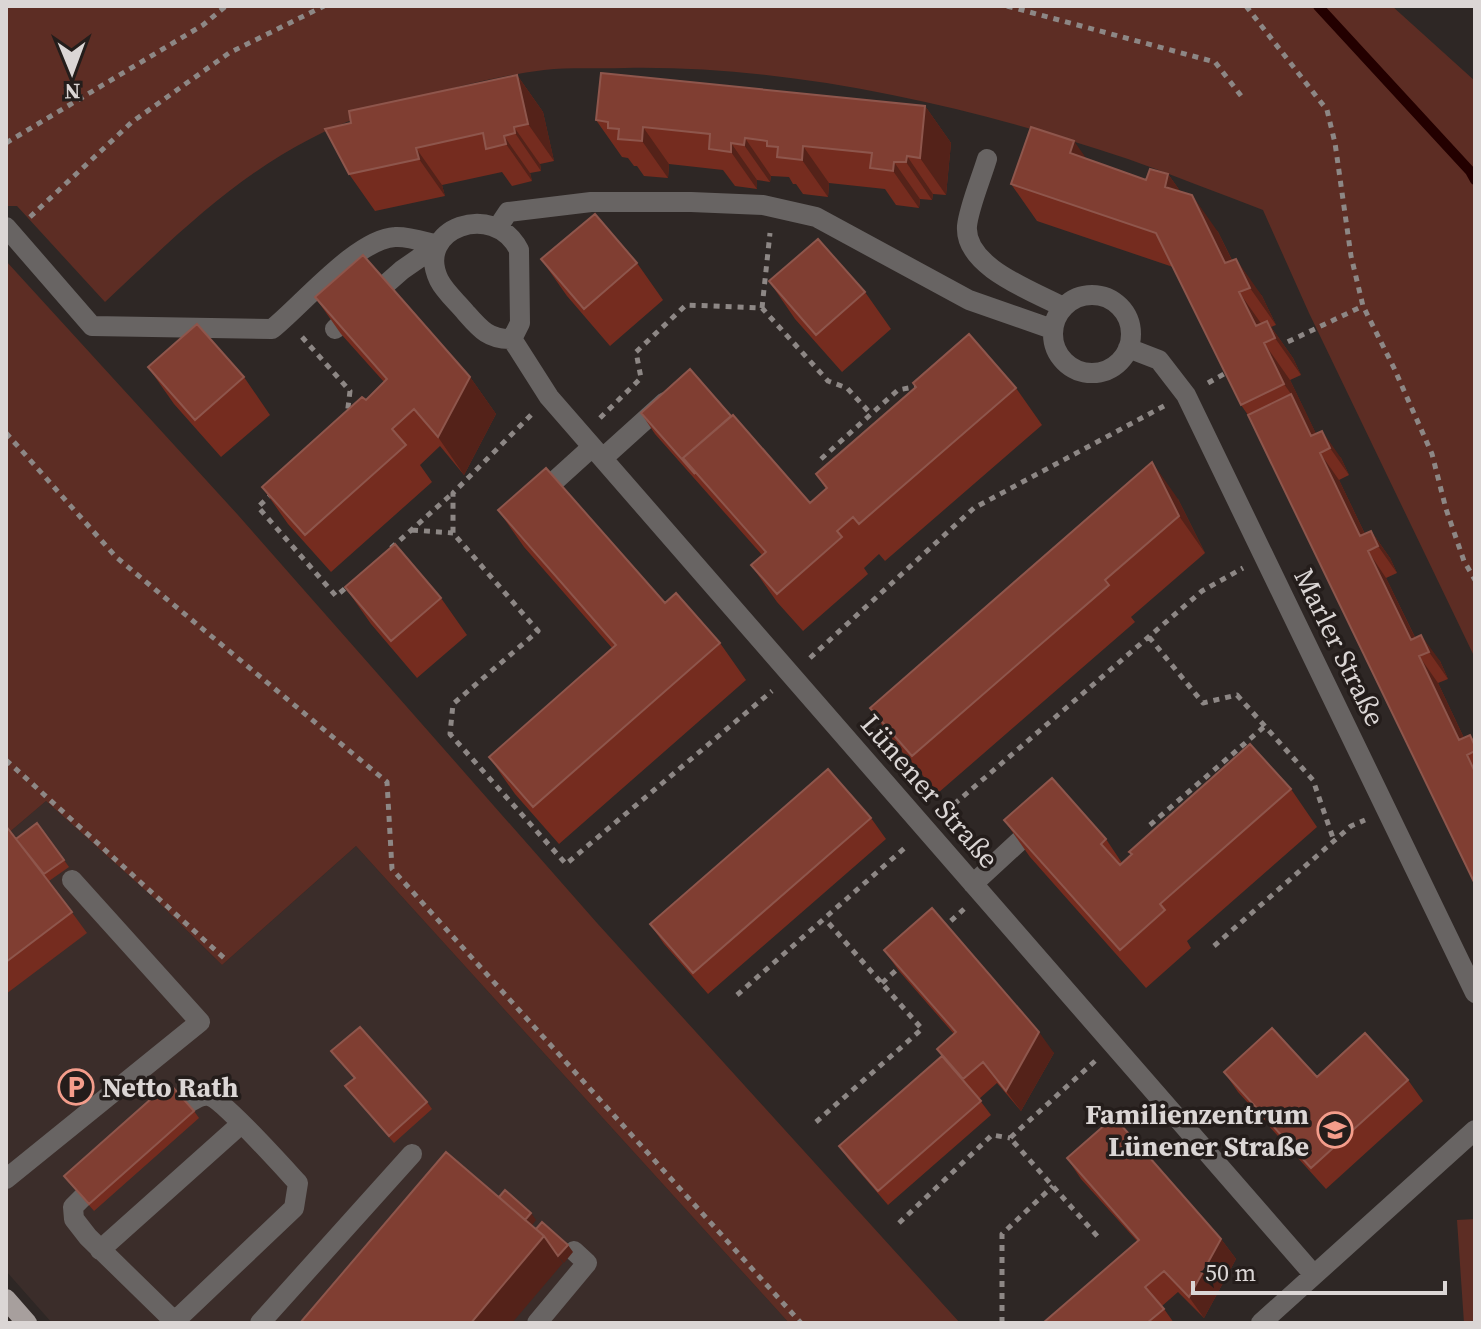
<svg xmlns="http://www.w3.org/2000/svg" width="1481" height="1329" viewBox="0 0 1481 1329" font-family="'Source Serif 4',serif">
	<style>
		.built { fill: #3b2d2a }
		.green { fill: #5d2d24 }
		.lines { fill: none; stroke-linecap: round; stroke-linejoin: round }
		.stream { stroke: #230000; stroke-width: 10 }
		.path { stroke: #8d8785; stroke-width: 5; stroke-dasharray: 6 6; stroke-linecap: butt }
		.minor { stroke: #686463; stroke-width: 20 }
		.major { stroke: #a79f9d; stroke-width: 20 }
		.wall { fill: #752c1f }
		.shaded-wall { fill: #542219 }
		.building { fill: #803e32; stroke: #8e564c; stroke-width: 2 }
		.labels { text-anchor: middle; stroke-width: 7; stroke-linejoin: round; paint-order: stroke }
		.street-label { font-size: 28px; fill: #dbd6d5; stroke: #241d1b }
		.poi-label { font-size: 28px; font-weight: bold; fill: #dbd6d5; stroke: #241d1b; text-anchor: start }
	</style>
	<rect width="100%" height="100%" fill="#2e2725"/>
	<path class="built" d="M46 801 156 900 222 965 356 846 789 1323H52L6 1271V835Z"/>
	<path class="green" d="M6 6H1392L1475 81V658L1309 313 1263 210C1218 193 1173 175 1128 159 969 106 793 65 625 68 598 69 570 67 544 70 498 76 453 87 409 101 376 111 341 122 310 139 232 179 168 243 105 302L17 206H6Z
		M6 261 238 515 597 923 960 1323H789L356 846 222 965 156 900 46 801 6 835Z
		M1475 1219V1323H1464L1457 1220Z"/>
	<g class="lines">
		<path class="stream" d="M1318 6 1470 171 1475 180"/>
		<path class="path" d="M1007 6 1215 62 1242 97
			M1246 6 1327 110 1335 143 1351 256 1363 306 1394 368 1432 454 1446 509 1464 561 1475 580
			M6 143 203 25 226 6
			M30 217 132 122 229 53 324 6
			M762 308 770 233
			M302 337 350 391 347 416
			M1277 347 1363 306
			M1208 383 1231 370
			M531 415 453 493V533L538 631 453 704 450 734 566 864 772 691
			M600 418 641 378 636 352 686 305 762 308 828 381 847 388 871 414
			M6 433 116 557 387 782 392 869 801 1323
			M821 459 898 390 919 386
			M273 493 258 507 336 596 348 586
			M412 530 453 533
			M391 548 453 493
			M1149 637 1203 703 1237 695 1313 780 1334 841
			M810 658 974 508 1164 406
			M6 760 224 958
			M945 812 1202 591 1243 568
			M1150 825 1265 726
			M942 929 964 909
			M1214 946 1351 826 1365 820
			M882 983 902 965
			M737 995 908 845
			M1095 1061 1010 1138 1098 1237
			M816 1122 922 1029 825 919
			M899 1223 992 1135 1010 1138
			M1002 1323V1234L1053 1186"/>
		<path class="minor" d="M987 159C981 179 969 207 967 226 964 267 1033 291 1063 307
			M6 227 92 326 272 329C303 304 357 239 395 237 408 236 425 242 438 245L402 270 335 329
			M498 227 508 212 591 202H691L763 205 816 217 969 300 1052 329
			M1053 334a39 39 0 1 1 78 0a39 39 0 1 1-78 0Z
			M512 339C489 340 480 329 466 313 458 303 445 292 439 280 414 228 494 200 519 250L520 323 512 339 549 397 1314 1275
			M1128 348 1159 360 1186 395 1475 993
			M603 458 665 402
			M538 496 591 448
			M973 884 1038 824
			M6 1179 200 1022 72 880
			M82 1198 73 1207 74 1219 88 1237 176 1323
			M100 1250 241 1124
			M174 1322 294 1208 298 1183C285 1169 222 1099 209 1096 201 1094 194 1100 187 1104
			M260 1323 412 1154
			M537 1323 587 1263 574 1251
			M1261 1323 1475 1130"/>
		<path class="major" d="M6 1299 27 1323"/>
	</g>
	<path class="wall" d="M517 75 543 112 554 161 540 164 541 171 530 173 532 181 512 186 502 172 442 185 445 196 375 211 349 174 351 123Z
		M925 106 951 143 946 195 933 194 932 200 920 199 919 208 896 205 885 189 829 183 828 197 803 194 796 184H793L789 177 771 176 770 182 757 180V189L735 186 723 170 669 164 668 178 644 176 637 166H634L628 158 622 157 596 120Z
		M1086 159 1146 180 1168 174 1180 191 1218 232 1232 260 1262 296 1276 325 1271 327 1293 358 1301 375 1290 380 1316 434 1341 458 1349 475 1339 480 1365 534 1371 531 1390 558 1397 573 1386 578 1415 637 1440 661 1448 679 1438 683 1464 738 1470 735 1475 742V884L1248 415 1241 405 1173 267 1037 221 1011 184Z
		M541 259 637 263 663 300 610 346 567 296Z
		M769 281 865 292 891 329 842 372 795 319Z
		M315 297 470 377 496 414 464 475 440 446 420 465 432 482 331 572 288 524 262 487 366 400 384 382 341 334Z
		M148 367 244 377 270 415 221 457 174 404Z
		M1016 388 1042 425 885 561 879 554 864 568 868 574 803 631 777 602 751 565 762 555 655 434 641 413 731 416 810 503 826 489 816 474Z
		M1178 499 1205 553 1131 617 1135 622 938 793 896 745 870 708Z
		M498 510 665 603 720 643 746 680 559 844 515 794 489 757 612 648 524 547Z
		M345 587 441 598 467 635 417 678 371 624Z
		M1291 789 1317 827 1187 941 1191 948 1146 988 1030 857 1004 820 1106 839 1122 863Z
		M871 818 886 839 708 994 664 944 650 924Z
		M6 826 16 839 64 860 69 867 49 881 87 933 6 994Z
		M884 950 1054 1053 1021 1111 997 1083 979 1099 991 1115 888 1205 849 1160 839 1146 942 1056 937 1049 954 1034 899 971Z
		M331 1051 427 1102 432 1109 394 1143 345 1086 354 1078Z
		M1224 1072 1408 1080 1423 1101 1326 1189 1238 1092Z
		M194 1111 199 1118 94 1211 64 1176Z
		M1067 1158 1221 1239 1236 1259 1204 1318 1178 1292 1162 1306 1174 1323H1043L1137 1241 1081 1179Z"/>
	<path class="shaded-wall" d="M517 75 543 112 554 161 528 124Z
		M925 106 951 143 946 195 920 158Z
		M514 127 540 164 541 171 515 133Z
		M643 127 669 164 668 178 642 141Z
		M504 136 530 173 532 181 506 144Z
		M745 138 771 176 770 182 744 145Z
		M1074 141 1100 178 1070 153Z
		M731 143 757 180V189L731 152Z
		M803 146 829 183 828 197 802 160Z
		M416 148 442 185 445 196 419 159Z
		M907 156 933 194 932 200 906 162Z
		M894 162 920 199 919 208 893 171Z
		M1168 174 1194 211 1165 187Z
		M1192 195 1218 232 1246 289 1225 263Z
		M1236 259 1262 296 1276 325 1250 288Z
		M1239 292 1265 329 1256 326Z
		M1267 321 1293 358 1301 375 1275 338Z
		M1264 343 1290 380 1310 421 1284 384Z
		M470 377 496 414 464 475 438 437Z
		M1291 394 1310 421 1324 451 1311 436Z
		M1322 431 1341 458 1349 475 1330 448Z
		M1320 453 1339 480 1372 549 1360 536Z
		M1152 462 1178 499 1205 553 1179 516Z
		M1371 531 1390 558 1397 573 1378 546Z
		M1368 551 1386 578 1423 654 1411 640Z
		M1421 635 1440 661 1448 679 1429 652Z
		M1419 656 1438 683 1471 753 1459 740Z
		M1039 1032 1054 1053 1021 1111 1006 1091Z
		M531 1213 536 1220 527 1232 522 1224Z
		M544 1236 563 1263 512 1323H471Z
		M1221 1239 1236 1259 1204 1318 1189 1297Z
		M568 1245 573 1252 564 1263 558 1256Z"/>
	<path class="building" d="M601 73 925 106 920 158 907 156 906 162H894L893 171 870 168 872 153 803 146 802 160 777 157 778 147 767 146V141L745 138 744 145 731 143V152L709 149 710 134 643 127 642 141 618 139 619 129 608 128V122L596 120Z
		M517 75 528 124 514 127 515 133 504 136 506 144 486 149 483 133 416 148 419 159 349 174 325 129 351 123 349 111Z
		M1031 127 1074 141 1070 153 1104 165 1146 180 1150 169 1168 174 1165 187 1192 195 1225 263 1236 259 1250 288 1239 292 1256 326 1267 321 1275 338 1264 343 1284 384 1241 405 1156 233 1011 184Z
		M595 214 637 263 584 309 541 259Z
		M818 239 865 292 816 335 769 281Z
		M363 255 470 377 438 437 414 409 392 429 406 445 305 535 262 487 362 397 366 400 387 379 315 297Z
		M197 324 244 377 195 420 148 367Z
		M969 334 1016 388 859 524 853 517 837 531 842 537 777 594 751 565 766 552 683 458 733 415 810 503 827 488 816 474 916 387 913 383Z
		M690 369 731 416 683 458 695 474 641 413Z
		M1291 394 1311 436 1322 431 1330 448 1320 453 1360 536 1371 531 1378 546 1368 551 1411 640 1421 635 1429 652 1419 656 1459 740 1470 735 1475 746V751L1467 755 1475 772V884L1248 415Z
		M1152 462 1179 516 1105 580 1109 585 912 756 870 708Z
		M546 468 665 603 676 593 720 643 533 807 489 757 616 645 498 510Z
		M395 544 441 598 391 641 345 587Z
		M1250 744 1291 789 1160 904 1165 910 1120 950 1004 820 1052 778 1106 839 1101 844 1120 865 1132 854 1129 852Z
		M828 769 871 818 693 973 650 924Z
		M37 823 64 860 44 874 16 839Z
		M6 826 72 912 6 962Z
		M932 908 1039 1032 1006 1091 983 1062 963 1079 937 1049 956 1032 884 950Z
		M360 1027 427 1102 389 1136 345 1086 355 1078 331 1051Z
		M1272 1028 1317 1077 1365 1033 1408 1080 1311 1168 1224 1072Z
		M942 1056 981 1101 878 1191 839 1146Z
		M169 1083 194 1111 89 1204 64 1176Z
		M1114 1117 1221 1239 1189 1297 1164 1271 1145 1287 1164 1309 1147 1323H1043L1139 1240 1067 1158Z
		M446 1152 544 1236 471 1323H300Z
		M505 1190 531 1213 525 1220 499 1197Z
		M542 1222 568 1245 558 1256 544 1236 536 1229Z"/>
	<defs>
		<symbol id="parking-ring" viewBox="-11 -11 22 22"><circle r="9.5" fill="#241d1b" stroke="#f49d8b" stroke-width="1.5"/><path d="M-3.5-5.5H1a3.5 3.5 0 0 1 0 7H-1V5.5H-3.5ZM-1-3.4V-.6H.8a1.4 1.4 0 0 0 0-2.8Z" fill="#f49d8b"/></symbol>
		<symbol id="school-ring" viewBox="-11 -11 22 22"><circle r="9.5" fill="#241d1b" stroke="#f49d8b" stroke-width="1.5"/><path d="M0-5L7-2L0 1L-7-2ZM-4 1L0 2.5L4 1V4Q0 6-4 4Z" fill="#f49d8b"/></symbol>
	</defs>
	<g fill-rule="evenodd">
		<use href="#parking-ring" x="56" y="1067" width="40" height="40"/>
		<use href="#school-ring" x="1315" y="1110" width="40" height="40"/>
	</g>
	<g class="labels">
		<g class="street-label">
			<text transform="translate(1340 647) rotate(64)" y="10">Marler Straße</text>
			<text transform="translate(930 791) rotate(49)" y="10">Lünener Straße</text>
		</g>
		<g class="poi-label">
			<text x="102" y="1097">Netto Rath</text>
			<text x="1309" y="1124" text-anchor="end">Familienzentrum<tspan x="1309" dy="32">Lünener Straße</tspan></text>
		</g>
	</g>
	<rect width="1481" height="1329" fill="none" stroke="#dbd6d5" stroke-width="16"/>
	<g transform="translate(72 72) rotate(179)" stroke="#241d1b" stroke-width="6" paint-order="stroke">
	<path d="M0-6L14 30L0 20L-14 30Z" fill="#dbd6d5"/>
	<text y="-12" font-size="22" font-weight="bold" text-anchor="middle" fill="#dbd6d5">N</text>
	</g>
	<path d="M1193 1281v12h252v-12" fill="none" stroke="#dbd6d5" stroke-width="4"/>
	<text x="1205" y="1281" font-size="24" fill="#dbd6d5" stroke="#241d1b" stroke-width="6" paint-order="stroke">50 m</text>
</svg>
